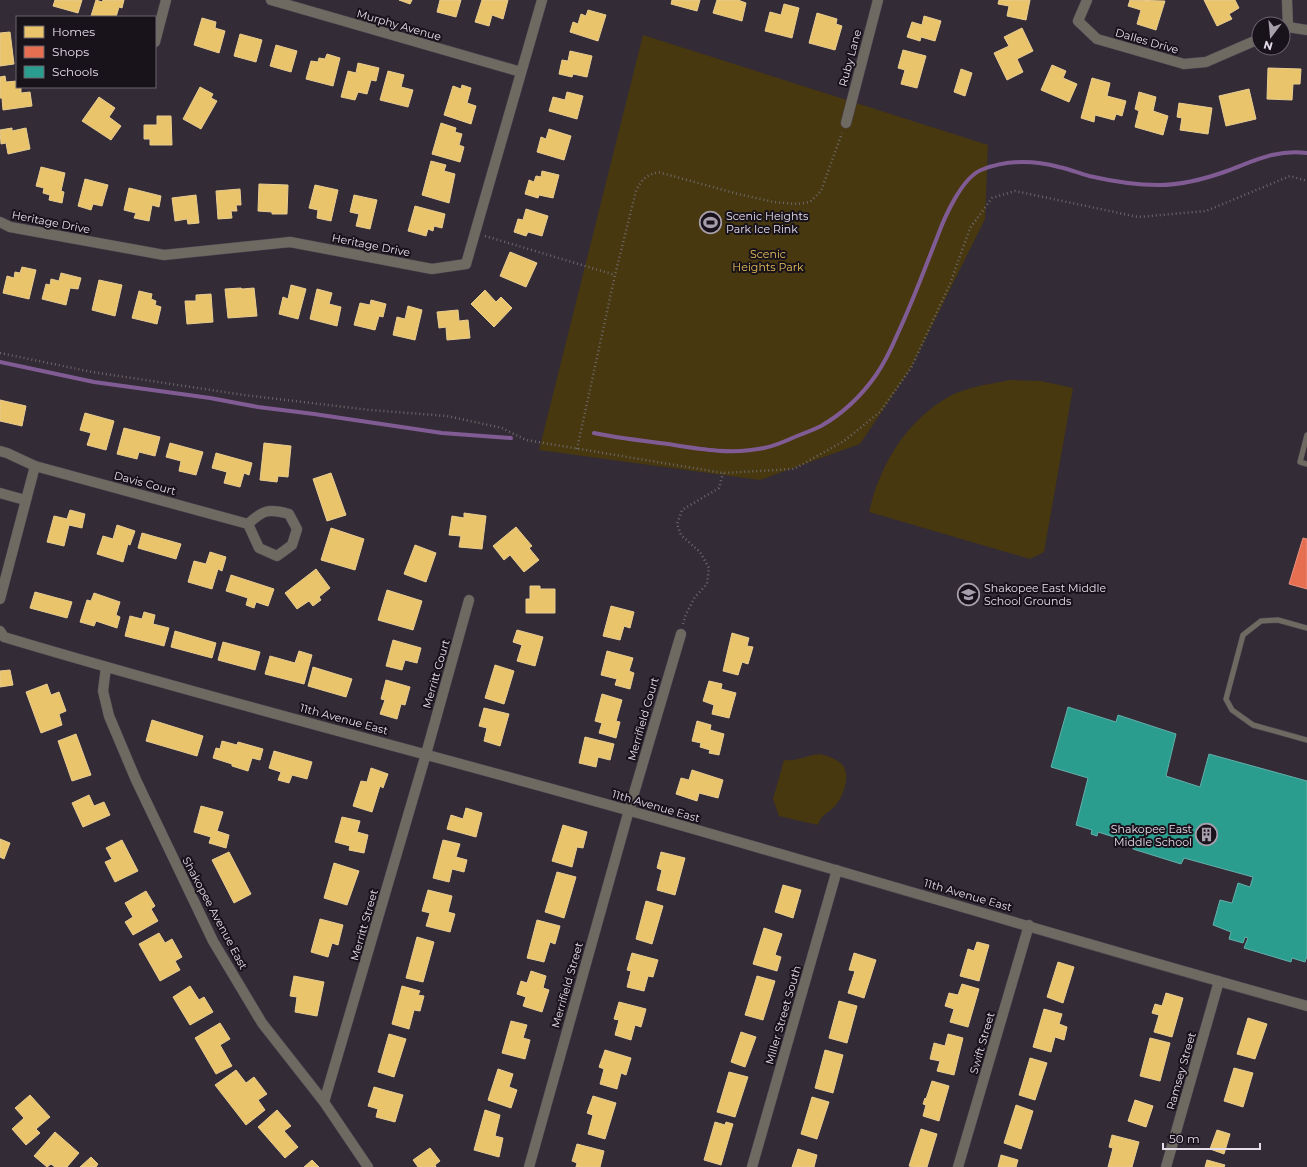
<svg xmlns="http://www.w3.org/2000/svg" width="1307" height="1167" viewBox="0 0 1307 1167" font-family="Montserrat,sans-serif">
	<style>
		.green { fill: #473810 }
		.homes { fill: #e9c46a; stroke: #e8cc91 }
		.shops { fill: #e76f51; stroke: #e79080 }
		.schools { fill: #2a9d8f; stroke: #63b0ab }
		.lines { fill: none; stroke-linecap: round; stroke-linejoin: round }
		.stream { stroke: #815c94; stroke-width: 4 }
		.service-casing { stroke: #4f4852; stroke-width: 6 }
		.minor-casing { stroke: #4f4852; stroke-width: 11 }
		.path { stroke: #6e6969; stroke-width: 2.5; stroke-dasharray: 1 3; stroke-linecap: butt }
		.service { stroke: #6e6a62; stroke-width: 5 }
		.minor { stroke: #6e6a62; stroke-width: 10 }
		.labels { text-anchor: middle; stroke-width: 4; stroke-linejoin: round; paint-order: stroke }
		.street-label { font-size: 11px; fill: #e7deec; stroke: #18121b }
		.poi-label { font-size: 11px; fill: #e7deec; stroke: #18121b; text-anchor: start }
		.park-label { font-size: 11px; fill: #e6c157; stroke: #18121b }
	</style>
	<rect width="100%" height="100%" fill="#332b36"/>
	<path class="green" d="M643 35 988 145 985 219 911 368 860 444 760 480 539 450Z
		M1010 380 1041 381 1073 388 1044 552 1030 559 869 512C872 501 874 490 879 480 893 445 916 416 948 397 966 387 990 384 1010 380Z
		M820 754C828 756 840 760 844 767 850 778 843 796 836 805 829 813 821 814 818 825L779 816 773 799 784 760C797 762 806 755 820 754Z"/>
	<path class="homes" d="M55 0H82L78 13 53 6Z
		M96 0 102 2 103 0H124L122 8 119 7 116 17H94L91 16Z
		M399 0H412L410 4Z
		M440 0H461L456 17 437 12Z
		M482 0H508L503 19 492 15 489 26 475 22Z
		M672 0H700L697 11 671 4Z
		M717 0H738L746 3 742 21 713 13Z
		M999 0H1030L1026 20 1007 16 1009 6 998 4Z
		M1130 0 1165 1 1156 30 1137 24 1141 10 1128 6Z
		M1204 0H1235L1239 8 1229 14 1232 19 1217 26Z
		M784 4 799 8 792 38 765 31 770 12 781 15Z
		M588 10 606 15 598 41 570 32 573 22 578 24 581 14 586 16Z
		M817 13 837 19 836 24 842 26 835 50 809 43Z
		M924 16 941 21 935 41 921 37 920 41 907 37 912 22 922 25Z
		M202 18 216 22 215 28 225 31 219 53 194 45Z
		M1022 28 1033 51 1017 59 1023 72 1007 80 994 53 1009 46 1004 37Z
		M10 32 14 64 0 66V33Z
		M240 34 262 40 256 62 234 56Z
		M276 45 297 51 291 72 270 66Z
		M903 50 926 56 917 88 901 84 905 70 898 68Z
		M570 51 592 56 587 77 573 74 572 77 559 74 562 60 568 61Z
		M327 54 340 58 333 86 306 79 311 61 318 62 319 58 325 59Z
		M358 63 379 68 376 81 371 80 367 94 358 92 355 100 341 97 348 71 356 73Z
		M1052 65 1066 71 1063 78 1077 84 1069 102 1041 90Z
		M1268 68 1301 69 1300 84H1293L1292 100 1267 99Z
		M961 69 972 73 965 96 954 92Z
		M388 71 404 75 401 87 413 90 408 107 380 100Z
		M5 76 6 82 17 81V87H21V93L30 92 32 106 3 110 2 98H0V77Z
		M1092 78 1110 83 1107 96 1126 101 1122 116 1116 114 1114 120 1095 115 1094 122 1081 118Z
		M462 85 471 88 467 103 476 106 471 124 444 115 453 86 461 89Z
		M200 87 213 94 211 98 217 101 201 129 183 119Z
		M1249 89 1256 119 1226 126 1219 96Z
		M567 92 583 96 577 119 549 111 553 97 565 100Z
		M1139 92 1156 97 1153 111 1168 116 1163 135 1135 127 1139 111 1135 109Z
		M99 97 115 108 109 117 121 126 111 140 82 121Z
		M1179 103 1212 108 1208 134 1180 130 1182 118 1177 117Z
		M157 116H171L172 145H150V139H144V125H157Z
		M441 123 456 128 455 132 462 134 459 145 464 147 460 162 432 154Z
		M12 128V131L26 128 30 149 8 154 6 143 1 144 0 130Z
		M549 129 571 136 564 160 537 152 541 137 546 139Z
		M431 161 446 165 444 171 455 174 449 203 422 195Z
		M41 167 65 173 61 191 64 192 62 203 49 200 50 195 43 193 44 188 36 186Z
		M542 171 559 175 553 198 539 195 538 198 525 194 529 180 534 182 536 176 541 177Z
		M85 179 108 185 102 206 93 204 91 210 78 206Z
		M259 184 288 185 287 214H272V212L258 211Z
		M315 185 338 190 331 221 317 218 318 210 309 208Z
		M129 188 161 196 159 207 152 205 149 221 134 218 136 213 124 210Z
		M240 189 241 205H236L237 211H231L232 218 218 219 216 191Z
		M196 195 199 223 188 224 187 219 175 221 172 198Z
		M354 195 377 200 370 229 356 226 359 214 350 212Z
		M415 206 445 214 442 228 434 226 433 231 428 229 426 236 408 231Z
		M526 209 548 216 542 236 528 232 526 236 514 232 518 219 523 220Z
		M510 252 537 263 526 287 500 276Z
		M22 267 36 270 29 299 3 293 7 276 14 278 15 272 20 273Z
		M61 273 81 278 78 289 70 288 66 305 42 299 46 284 50 285 51 279 59 281Z
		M99 280 122 285 115 316 92 310Z
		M291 285 306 289 298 319 279 314 283 297 288 299Z
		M241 288 242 289 254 288 257 316 228 318 225 289Z
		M317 289 332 293 329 304 341 307 337 326 310 319Z
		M485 290 496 302 501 297 512 308 494 327 471 304Z
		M139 291 152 294 151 299 156 301 155 305 161 307 157 324 132 318Z
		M211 294 213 322 187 324 185 301H196V295Z
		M371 300 386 304 383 317 379 316 375 330 354 325 360 303 370 305Z
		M408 306 422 310 415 340 393 335 397 317 405 319Z
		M458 310 459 321 468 320 470 338 447 340 446 327 439 328 437 312Z
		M0 400 26 406 22 426 0 421Z
		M85 413 114 421 106 450 87 445 91 433 80 430Z
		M124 428 160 437 155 456 139 452 137 459 117 454Z
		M170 443 203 452 196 475 179 471 181 461 166 457Z
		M264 443 291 446 288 477 278 476 277 482 260 480Z
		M216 453 252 463 249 475 244 473 240 487 224 483 227 472 212 468Z
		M331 473 346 515 327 521 313 479Z
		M70 510 85 514 82 528 69 525 64 546 47 542 54 516 67 519Z
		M464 513 486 516 482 549 459 547 461 536 449 535 452 516 464 518Z
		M117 525 135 531 130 545 128 544 123 562 97 554 103 536 113 539Z
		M516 527 532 546 529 548 539 560 524 572 510 555 504 560 493 546Z
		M331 528 364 539 355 570 321 560Z
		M142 533 181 544 176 559 138 548Z
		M415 545 436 553 426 582 404 574Z
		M210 552 226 557 222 571 218 569 212 589 188 582 194 561 206 564Z
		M316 569 330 588 319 597 321 600 313 606 309 601 297 609 285 593Z
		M231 575 274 589 268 606 256 602 254 608 246 605 248 598 226 591Z
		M530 586H540V589H555V613H526V599H530Z
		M387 590 422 601 413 630 378 620Z
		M35 592 72 602 67 618 30 608Z
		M94 593 120 602 116 615 120 617 117 628 96 621 94 626 80 622 87 600 91 601Z
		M611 606 634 612 630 628 624 626 620 640 603 636Z
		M144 612 155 615 153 624 169 628 164 646 125 636 130 616 142 619Z
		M517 630 543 637 535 666 517 661 522 645 513 642Z
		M175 631 216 643 212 658 171 647Z
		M732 633 749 638 747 646 753 647 748 664 742 662 738 675 723 671Z
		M393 640 421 648 417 663 405 660 402 670 386 666Z
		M223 642 260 652 255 670 218 660Z
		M299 651 312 655 304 684 265 674 270 656 295 663Z
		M607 651 633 658 629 671 634 673 630 689 615 685 617 679 601 675Z
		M495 665 514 671 504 704 485 698Z
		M313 667 352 679 346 697 308 686Z
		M10 670 13 685 0 687V671Z
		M386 680 410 687 405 705 401 704 397 719 380 714 385 700 381 699Z
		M709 681 722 684 721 689 736 693 729 718 712 714 714 705 703 701Z
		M47 684 51 695 59 692 66 711 59 714 62 725 41 733 26 692Z
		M602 694 622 700 616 721 620 722 616 738 599 733 602 723 595 721Z
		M484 708 509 714 500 746 484 741 487 728 479 726Z
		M152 720 203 736 197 756 146 741Z
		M697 721 711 725 710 730 724 734 719 755 709 753 710 750 700 747 701 743 692 741Z
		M76 734 91 775 72 781 58 741Z
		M585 737 614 744 610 760 598 757 596 767 579 763Z
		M222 741 237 745 238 742 263 749 260 760 252 758 248 771 232 766V764L213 758 216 748 220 749Z
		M274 751 312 762 307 779 292 775 289 783 278 780 281 772 269 768Z
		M371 768 388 774 383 788 380 786 372 812 353 806 361 781 367 782Z
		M692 770 723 780 718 798 699 793 697 801 676 794 681 778 689 780Z
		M89 795 94 806 104 802 110 815 83 827 72 803Z
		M201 806 223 812 217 831 229 835 226 848 209 843 211 837 194 832Z
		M466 808 482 813 476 837 447 829 451 815 463 819Z
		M342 817 360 821 357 832 368 835 364 853 349 850 350 846 335 842Z
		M563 825 587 832 583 848 577 847 572 867 552 861Z
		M0 839 10 843 4 859 0 857Z
		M122 840 138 871 115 882 105 862 112 859 106 848Z
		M443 840 460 844 456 857 467 860 464 872 452 869 449 882 433 878Z
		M229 852 251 894 234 903 212 860Z
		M661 852 685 858 675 895 657 890 662 870 657 868Z
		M334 863 359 871 347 905 324 898Z
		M557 872 576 877 564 918 545 912Z
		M783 885 801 890 793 918 775 912Z
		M428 890 452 896 448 912 455 914 450 932 426 926 430 913 422 911Z
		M146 891 155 906 151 909 158 921 133 935 125 922 133 917 125 903Z
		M646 901 663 906 652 944 636 939Z
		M320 919 343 925 338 945 332 943 328 957 311 952Z
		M537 920 560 926 555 944 550 942 544 962 527 958Z
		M764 928 782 934 775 955 781 957 777 971 753 964Z
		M159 933 165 943 172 939 182 957 175 961 180 970 160 981 139 944Z
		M417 937 434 942 423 982 406 978Z
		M977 942 989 945 979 981 960 976 968 949 974 951Z
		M632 953 658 960 653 977 648 976 644 991 627 987 631 971 627 970Z
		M854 953 876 960 864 998 848 993 855 971 849 970Z
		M1058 962 1074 967 1063 1003 1047 997Z
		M531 971 546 976 543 988 549 990 542 1012 523 1006 526 997 517 994 521 981 527 983Z
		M294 976 324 982 317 1016 295 1012 297 997 290 996Z
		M757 976 775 981 763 1020 745 1015Z
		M962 984 979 989 968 1027 950 1022 954 1009 945 1006 949 993 958 995Z
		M190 986 199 1000 204 997 213 1012 190 1025 173 997Z
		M402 986 420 991 418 995 424 996 420 1011 414 1010 409 1029 392 1024Z
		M1166 993 1183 998 1172 1037 1154 1032 1159 1015 1152 1013 1155 1004 1162 1006Z
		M839 1001 857 1006 847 1043 829 1038Z
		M619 1002 646 1009 641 1027 635 1025 631 1040 615 1035 619 1020 614 1019Z
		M1044 1009 1062 1014 1059 1024 1067 1027 1064 1040 1055 1037 1051 1052 1033 1047Z
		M1248 1018 1267 1024 1255 1059 1237 1054Z
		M511 1021 527 1025 523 1038 530 1040 525 1059 502 1053Z
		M220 1023 230 1039 220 1045 232 1066 216 1074 195 1038Z
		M741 1032 756 1037 745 1067 731 1062Z
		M389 1034 406 1039 394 1077 378 1072Z
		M948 1034 963 1038 954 1075 937 1071 940 1061 930 1059 934 1043 945 1046Z
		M1150 1038 1170 1043 1160 1081 1140 1076Z
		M605 1050 631 1058 626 1075 621 1073 617 1089 600 1084 604 1069 599 1067Z
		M825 1050 843 1055 833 1093 815 1088Z
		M1030 1058 1047 1063 1035 1100 1019 1095Z
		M1234 1068 1253 1073 1243 1107 1224 1101Z
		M498 1069 513 1074 509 1087 517 1090 511 1108 488 1100Z
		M236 1070 246 1083 254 1077 267 1094 258 1100 265 1110 246 1125 215 1085Z
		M729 1072 748 1077 735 1117 717 1112Z
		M932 1081 949 1086 939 1121 923 1116 926 1105 923 1104 925 1098 926 1099Z
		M374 1087 403 1095 395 1122 376 1117 378 1109 368 1106Z
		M30 1095 50 1117 36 1129 40 1133 26 1145 12 1129 24 1118 15 1108Z
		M593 1096 616 1103 605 1139 588 1134 593 1115 587 1113Z
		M812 1097 829 1102 817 1139 801 1134Z
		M1135 1100 1153 1106 1146 1127 1128 1121Z
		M1016 1105 1033 1111 1021 1149 1004 1143Z
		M277 1110 291 1126 284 1131 298 1147 285 1158 258 1127Z
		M485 1110 500 1115 495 1136 503 1138 499 1157 474 1150Z
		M715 1122 725 1125 726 1122 733 1124 721 1165 704 1160Z
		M921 1129 937 1134 927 1167H913L909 1166Z
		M1217 1130 1230 1134 1224 1154 1210 1149Z
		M55 1132 79 1153 67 1167H55L51 1164 47 1167 34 1156Z
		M1112 1135 1139 1142 1132 1167H1108L1113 1148 1109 1147Z
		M577 1144 604 1151 600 1167H576L577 1163 572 1161Z
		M430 1148 440 1161 435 1165 436 1167H418L413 1160Z
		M798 1149 817 1155 814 1167H792Z
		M1001 1155 1018 1160 1016 1167H998Z
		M91 1157 98 1164 96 1167H80Z
		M312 1160 319 1167H304Z
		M1207 1160 1225 1165 1224 1167H1205Z"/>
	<path class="shops" d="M1303 538 1307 539V589L1289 584Z"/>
	<path class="schools" d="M1068 707 1116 722 1118 715 1176 734 1166 776 1200 787 1209 754 1307 781V956L1305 962 1292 958 1291 962 1244 948 1248 938 1245 937 1243 943 1229 939 1231 932 1213 925 1220 900 1232 903 1238 883 1250 887 1253 877 1184 858 1181 864 1133 849 1135 843 1123 839 1121 844 1115 842 1117 838 1098 832 1097 836 1091 834 1092 830 1076 825 1088 778 1051 767Z"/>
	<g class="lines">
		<path class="stream" d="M0 362 94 382 210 398 258 407 314 414 442 433 511 438
			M594 433C618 438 643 441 668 444 699 449 732 455 764 448 775 446 786 441 797 436 805 433 813 430 821 426 842 414 862 395 876 375 885 362 892 347 898 333 913 301 925 268 938 235 945 216 962 178 981 170 1006 160 1033 160 1059 167 1069 169 1078 173 1089 176 1111 181 1136 185 1158 185 1181 185 1205 179 1227 171 1254 161 1276 149 1307 153"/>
		<defs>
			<path id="service" d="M1307 435 1300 462 1307 464
				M1307 628 1278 620 1261 621 1243 635 1226 699 1232 710 1253 725 1307 740"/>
			<path id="minor" d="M271 0 521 72
				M1087 0 1078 21 1097 39 1184 64 1206 62 1259 39
				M1287 0 1288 27
				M1283 29 1288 27 1307 30
				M155 42 166 0
				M846 123 878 0
				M0 222 10 227 164 255 290 242 432 269 466 264 542 0
				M0 451 7 453 35 466 248 524 259 548 277 556 292 545 297 529 289 514C269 508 263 510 248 524
				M0 493 25 500
				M0 599 35 466
				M0 631 4 637C210 699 419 751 627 810 854 874 1080 943 1307 1006
				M106 667 103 691 109 716 136 780 213 941 262 1023 324 1102 368 1167
				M324 1102 426 754 469 600
				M529 1167 629 810 681 634
				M752 1167 837 870
				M958 1167 1029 925
				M1166 1167 1219 981"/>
		</defs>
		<use href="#service" class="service-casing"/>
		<use href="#minor" class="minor-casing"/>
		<path class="path" d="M485 236 615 275
			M0 353 92 372 244 395 370 410 447 416 502 428 526 440 723 473 794 469 844 441 880 412 911 368 950 284 970 228 992 198 1015 191 1138 217 1206 211 1290 176 1307 181
			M577 449 615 275 636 191C641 180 646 175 658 172L738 194 774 202 798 204 810 202 821 191 842 133
			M683 624 686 614 695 597 707 584 709 568 700 552 681 535 677 524 682 510 719 488 723 473"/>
		<use href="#service" class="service"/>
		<use href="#minor" class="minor"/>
	</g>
	<defs>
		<symbol id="stadium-ring" viewBox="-11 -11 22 22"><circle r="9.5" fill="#18121b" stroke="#a89fac" stroke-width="1.5"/><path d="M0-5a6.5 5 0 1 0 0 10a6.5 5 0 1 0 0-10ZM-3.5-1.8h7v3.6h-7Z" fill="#a89fac"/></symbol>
		<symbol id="school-ring" viewBox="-11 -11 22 22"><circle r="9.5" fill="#18121b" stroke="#a89fac" stroke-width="1.5"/><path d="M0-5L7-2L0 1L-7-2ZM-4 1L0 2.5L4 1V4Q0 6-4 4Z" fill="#a89fac"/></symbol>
		<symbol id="building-ring" viewBox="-11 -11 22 22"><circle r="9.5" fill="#18121b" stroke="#a89fac" stroke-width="1.5"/><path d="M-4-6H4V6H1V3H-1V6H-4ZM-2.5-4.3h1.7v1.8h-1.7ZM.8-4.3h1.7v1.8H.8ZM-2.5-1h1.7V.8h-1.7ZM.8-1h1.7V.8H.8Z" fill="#a89fac"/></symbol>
	</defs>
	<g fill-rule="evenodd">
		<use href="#stadium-ring" x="698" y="210" width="25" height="25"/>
		<use href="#school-ring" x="956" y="582" width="25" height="25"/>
		<use href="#building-ring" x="1194" y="822" width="25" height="25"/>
	</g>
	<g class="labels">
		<g class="street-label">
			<text transform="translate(399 25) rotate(16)" y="4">Murphy Avenue</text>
			<text transform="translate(1147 41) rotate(16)" y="4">Dalles Drive</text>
			<text transform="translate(850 58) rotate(-75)" y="4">Ruby Lane</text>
			<text transform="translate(51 222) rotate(11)" y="4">Heritage Drive</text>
			<text transform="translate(371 245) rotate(11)" y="4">Heritage Drive</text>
			<text transform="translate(145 483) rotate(15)" y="4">Davis Court</text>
			<text transform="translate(436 674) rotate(-74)" y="4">Merritt Court</text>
			<text transform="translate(344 719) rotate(15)" y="4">11th Avenue East</text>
			<text transform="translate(643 719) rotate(-74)" y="4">Merrifield Court</text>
			<text transform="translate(656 806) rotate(16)" y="4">11th Avenue East</text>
			<text transform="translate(968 895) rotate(16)" y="4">11th Avenue East</text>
			<text transform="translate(215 913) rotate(62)" y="4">Shakopee Avenue East</text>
			<text transform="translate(364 925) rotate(-74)" y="4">Merritt Street</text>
			<text transform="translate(567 985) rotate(-74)" y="4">Merrifield Street</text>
			<text transform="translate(783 1015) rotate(-74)" y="4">Miller Street South</text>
			<text transform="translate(982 1043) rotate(-74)" y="4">Swift Street</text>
			<text transform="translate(1181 1071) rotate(-74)" y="4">Ramsey Street</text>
		</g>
		<g class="poi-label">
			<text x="726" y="220">Scenic Heights<tspan x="726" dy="13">Park Ice Rink</tspan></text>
			<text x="984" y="592">Shakopee East Middle<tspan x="984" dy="13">School Grounds</tspan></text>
			<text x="1192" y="833" text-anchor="end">Shakopee East<tspan x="1192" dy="13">Middle School</tspan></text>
		</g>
		<g class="park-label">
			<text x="768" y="258">Scenic<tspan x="768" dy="13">Heights Park</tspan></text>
		</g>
	</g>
	<rect x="16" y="16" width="140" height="72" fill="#18121b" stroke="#6b646f"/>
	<rect x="24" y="26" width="20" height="12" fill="#e9c46a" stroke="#6b646f"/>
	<text x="52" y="36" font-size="12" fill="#e7deec">Homes</text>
	<rect x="24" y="46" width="20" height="12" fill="#e76f51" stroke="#6b646f"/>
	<text x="52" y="56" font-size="12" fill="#e7deec">Shops</text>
	<rect x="24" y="66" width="20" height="12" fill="#2a9d8f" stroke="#6b646f"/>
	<text x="52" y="76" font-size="12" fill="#e7deec">Schools</text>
	<g transform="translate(1271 36) rotate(196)"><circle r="19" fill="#18121b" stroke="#6b646f"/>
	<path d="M0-3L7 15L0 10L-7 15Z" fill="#a89fac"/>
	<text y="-6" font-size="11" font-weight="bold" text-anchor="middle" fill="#e7deec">N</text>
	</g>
	<path d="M1163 1143v6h97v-6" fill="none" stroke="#e7deec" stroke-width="2"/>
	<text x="1169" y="1143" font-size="12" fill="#e7deec" stroke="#18121b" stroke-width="3" paint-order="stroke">50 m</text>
</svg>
